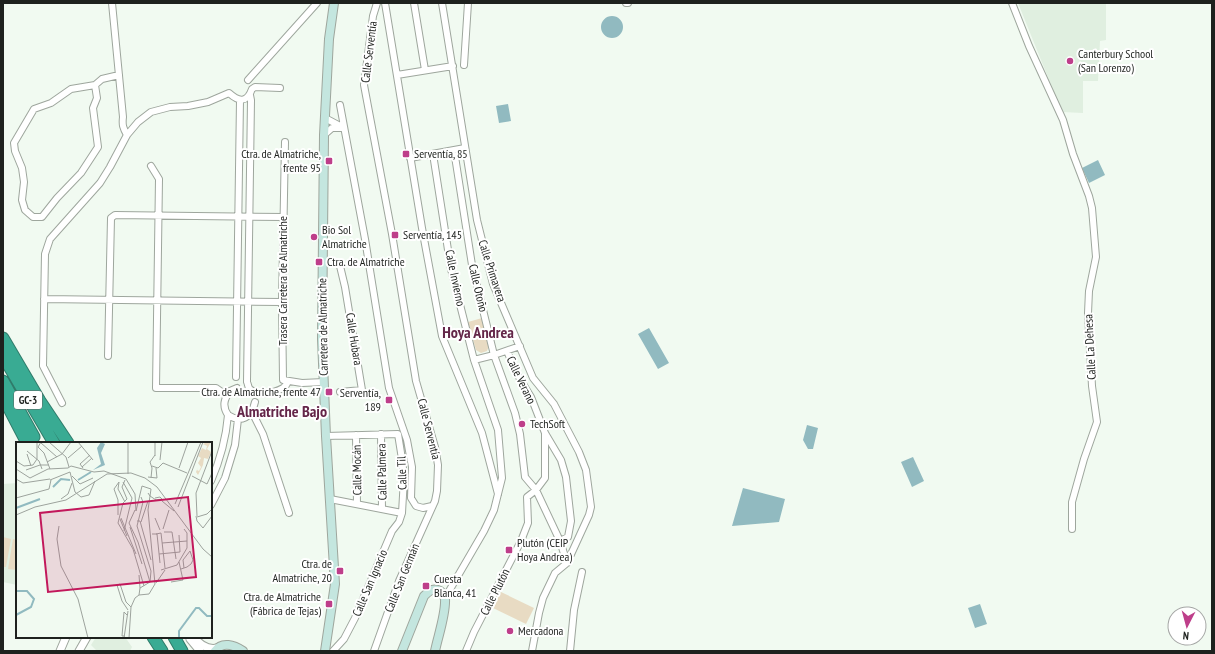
<svg xmlns="http://www.w3.org/2000/svg" width="1215" height="654" viewBox="0 0 1215 654" font-family="'PT Sans Narrow',sans-serif">
	<style>
		.built { fill: #e0efe0 }
		.green { fill: #e8dbc3 }
		.water { fill: #91bac0 }
		.lines { fill: none; stroke-linecap: round; stroke-linejoin: round }
		.minor-casing { stroke: #9ea69d; stroke-width: 8 }
		.tertiary-casing { stroke: #9ea69d; stroke-width: 9 }
		.secondary-casing { stroke: #9ea69d; stroke-width: 10 }
		.motorway-casing { stroke: #307b6a; stroke-width: 13 }
		.minor { stroke: #fff; stroke-width: 6 }
		.tertiary { stroke: #fff; stroke-width: 7 }
		.secondary { stroke: #c4e6df; stroke-width: 8 }
		.motorway { stroke: #39ab93; stroke-width: 11 }
		.poi-dot { fill: #be3e8a; stroke: #fff; stroke-width: 1.5 }
		.labels { text-anchor: middle; stroke-width: 4; stroke-linejoin: round; paint-order: stroke }
		.shield { fill: #fff; stroke: #626462; stroke-width: 1 }
		.shield-label { font-size: 11px; font-weight: bold; fill: #1e211e }
		.street-label { font-size: 12px; fill: #1e211e; stroke: #fff }
		.poi-label { font-size: 12px; fill: #1e211e; stroke: #fff; text-anchor: start }
		.district-label { font-size: 16px; font-weight: bold; fill: #642649; stroke: #fff }
		.inset-river { fill: none; stroke: #91bac0; stroke-width: 2 }
		.inset-road { fill: none; stroke: #9da39d; stroke-width: 1 }
		.view { fill: #c2185b; fill-opacity: 0.15; stroke: #c2185b; stroke-width: 2 }
		.inset-edge { fill: none; stroke: #1e211e; stroke-width: 2 }
	</style>
	<rect width="100%" height="100%" fill="#f1faf1"/>
	<path class="built" d="M1018 3H1106V40L1100 41 1098 81H1083V113L1062 112Z
		M17 483V585L3 582V484Z
		M96 637H125L132 647 130 651H97L91 645Z"/>
	<path class="green" d="M482 318 489 346 487 351 481 353 476 350 468 322Z
		M3 537 11 539 6 567H3Z
		M13 539 17 540V570L8 569Z
		M501 592 534 608 526 624 493 608Z"/>
	<path class="water" d="M601 27a11 11 0 1 1 22 0a11 11 0 1 1-22 0Z
		M508 104 511 121 499 123 496 106Z
		M1098 160 1105 175 1089 183 1082 168Z
		M649 328 669 363 658 369 638 334Z
		M807 425 818 428 813 449H808L803 440Z
		M913 457 924 481 912 487 901 462Z
		M743 488 785 499 779 522 732 526Z
		M980 604 987 624 975 628 968 608Z"/>
	<g class="lines">
		<defs>
			<path id="minor" d="M112 3 123 117C122 125 123 128 127 135
				M385 3 422 228 442 336 482 433 498 494
				M414 3 425 70
				M442 3 477 220 493 284 533 378 554 404 579 452 586 470 591 507 589 515 567 563 555 573 543 598 539 613 532 651
				M626 3H628
				M1012 3 1029 46 1063 120 1073 154 1089 196 1092 208 1096 257 1089 291 1088 313 1092 386 1097 422 1084 459 1072 502V529
				M464 65 468 3
				M397 75 453 66
				M248 80 317 3
				M95 85 97 98 93 108 98 147 81 173 57 198 42 217H33L25 210 22 200 24 182 22 168 15 151 14 143 34 109 51 103 71 89 95 85 102 79 119 75
				M250 95 251 100 247 382C248 384 248 386 249 388 256 397 274 393 283 388 285 387 287 384 288 381
				M340 105 365 239 389 388 407 440 412 467 411 498 416 506 423 508 432 506
				M325 118 342 127
				M324 135 332 128H344
				M285 142 282 302 283 380 302 383 324 382
				M454 150 472 265 494 355 515 413 520 434 525 477 536 490 560 541 567 563
				M433 154 451 269 474 360 498 430 502 478 494 510 484 531 445 598
				M410 158 465 148
				M151 166 159 179 156 388H216L226 395
				M340 266 345 287 362 390 340 392
				M44 299 282 302
				M507 351 517 374 531 397 545 433 561 460 566 477 571 521 568 537 560 541
				M108 356 111 218 115 215 284 217
				M474 360 494 355 520 346
				M236 377 240 100
				M237 388 230 391C224 399 222 406 228 415 237 421 245 420 252 412L255 402
				M62 403 43 366 45 254 50 239 100 183 110 167 127 135 138 122 151 112 170 107 188 106 208 102 229 93C239 102 247 103 252 89L255 87 280 88
				M252 412 263 434 289 513
				M381 434 382 509
				M356 435 357 504
				M326 436 398 434 402 459 404 478 402 513 399 522 392 531 355 618 344 639 333 651
				M211 481C221 458 226 439 228 415
				M330 499 402 513
				M211 505 225 478 235 445 238 419
				M374 651 399 581 435 501 437 491 438 465 435 447 416 381 392 234 364 85 373 16 377 3
				M466 651 474 632 521 541 528 523 527 497 536 490 545 478V433
				M570 651 574 610 582 572"/>
			<path id="tertiary" d="M194 637C200 645 207 650 217 648
				M190 639 200 651
				M60 651 66 637
				M79 651 87 637"/>
			<path id="secondary" d="M215 651C222 641 234 645 243 651
				M325 651 335 584 326 436 322 339 324 135 329 39 334 3
				M402 651 424 596C428 592 432 588 438 590 442 591 444 595 445 599 446 614 438 636 435 651"/>
			<path id="motorway" d="M3 338 40 401 68 443
				M3 356 54 443
				M3 381 34 437
				M3 397 27 443
				M153 637 162 651
				M174 637 182 651"/>
		</defs>
		<use href="#minor" class="minor-casing"/>
		<use href="#tertiary" class="tertiary-casing"/>
		<use href="#secondary" class="secondary-casing"/>
		<use href="#motorway" class="motorway-casing"/>
		<use href="#minor" class="minor"/>
		<use href="#tertiary" class="tertiary"/>
		<use href="#secondary" class="secondary"/>
		<use href="#motorway" class="motorway"/>
	</g>
	<g class="poi-dot">
		<circle cx="1070" cy="61" r="4"/>
		<rect x="402" y="150" width="8" height="8" rx="2"/>
		<rect x="325" y="157" width="8" height="8" rx="2"/>
		<rect x="391" y="231" width="8" height="8" rx="2"/>
		<circle cx="314" cy="237" r="4"/>
		<rect x="315" y="258" width="8" height="8" rx="2"/>
		<rect x="325" y="388" width="8" height="8" rx="2"/>
		<rect x="385" y="396" width="8" height="8" rx="2"/>
		<circle cx="522" cy="424" r="4"/>
		<rect x="505" y="546" width="8" height="8" rx="2"/>
		<rect x="336" y="567" width="8" height="8" rx="2"/>
		<rect x="422" y="582" width="8" height="8" rx="2"/>
		<rect x="325" y="600" width="8" height="8" rx="2"/>
		<circle cx="510" cy="631" r="4"/>
	</g>
	<g class="labels">
		<rect class="shield" x="14" y="391" width="28" height="18" rx="3"/>
		<g class="shield-label">
			<text x="28" y="404">GC-3</text>
		</g>
		<g class="street-label">
			<text transform="translate(369 52) rotate(-83)" y="4">Calle Serventía</text>
			<text transform="translate(492 271) rotate(72)" y="4">Calle Primavera</text>
			<text transform="translate(455 278) rotate(78)" y="4">Calle Invierno</text>
			<text transform="translate(283 281) rotate(-90)" y="4">Trasera Carretera de Almatriche</text>
			<text transform="translate(478 288) rotate(77)" y="4">Calle Otoño</text>
			<text transform="translate(323 327) rotate(-91)" y="4">Carretera de Almatriche</text>
			<text transform="translate(354 339) rotate(81)" y="4">Calle Hubara</text>
			<text transform="translate(1090 347) rotate(-93)" y="4">Calle La Dehesa</text>
			<text transform="translate(521 380) rotate(64)" y="4">Calle Verano</text>
			<text transform="translate(429 429) rotate(76)" y="4">Calle Serventía</text>
			<text transform="translate(357 470) rotate(-91)" y="4">Calle Mocán</text>
			<text transform="translate(382 472) rotate(-91)" y="4">Calle Palmera</text>
			<text transform="translate(402 473) rotate(-92)" y="4">Calle Til</text>
			<text transform="translate(402 578) rotate(-68)" y="4">Calle San Germán</text>
			<text transform="translate(370 583) rotate(-67)" y="4">Calle San Ignacio</text>
			<text transform="translate(495 592) rotate(-63)" y="4">Calle Plutón</text>
		</g>
		<g class="poi-label">
			<text x="1078" y="58">Canterbury School<tspan x="1078" dy="14">(San Lorenzo)</tspan></text>
			<text x="321" y="158" text-anchor="end">Ctra. de Almatriche,<tspan x="321" dy="14">frente 95</tspan></text>
			<text x="414" y="158">Serventía, 85</text>
			<text x="322" y="234">Bio Sol<tspan x="322" dy="14">Almatriche</tspan></text>
			<text x="403" y="239">Serventía, 145</text>
			<text x="327" y="266">Ctra. de Almatriche</text>
			<text x="321" y="396" text-anchor="end">Ctra. de Almatriche, frente 47</text>
			<text x="381" y="397" text-anchor="end">Serventía,<tspan x="381" dy="14">189</tspan></text>
			<text x="530" y="428">TechSoft</text>
			<text x="517" y="547">Plutón (CEIP<tspan x="517" dy="14">Hoya Andrea)</tspan></text>
			<text x="332" y="568" text-anchor="end">Ctra. de<tspan x="332" dy="14">Almatriche, 20</tspan></text>
			<text x="434" y="583">Cuesta<tspan x="434" dy="14">Blanca, 41</tspan></text>
			<text x="321" y="601" text-anchor="end">Ctra. de Almatriche<tspan x="321" dy="14">(Fábrica de Tejas)</tspan></text>
			<text x="518" y="635">Mercadona</text>
		</g>
		<g class="district-label">
			<text x="478" y="338">Hoya Andrea</text>
			<text x="282" y="417">Almatriche Bajo</text>
		</g>
	</g>
	<g transform="translate(16 442)">
		<rect width="196" height="196" fill="#f1faf1"/>
		<path d="M191 0H195L191 7 195 10 192 17 188 16 187 23 182 33 180 30 182 25 181 28 183 29 185 25 182 21 185 16 182 14 186 6 190 8 191 4 187 2Z" fill="#e8dbc3"/>
		<path d="M85 0 89 2 85 11 89 23 77 28 85 22 81 6Z" fill="#91bac0"/>
		<path class="inset-river" d="M62 38 75 30M37 45 45 37 54 38M0 66 24 57M0 149H11L18 157 15 165 0 173M163 196V189L180 166H183L191 174H196"/>
		<path class="inset-road" d="M25 0 22 5 28 11 34 27M33 0 50 15 53 25M62 0 77 18M25 1 41 15M11 9 23 19 26 27M11 12 15 24M139 14V0M52 16 66 4M144 18 146 0M0 19 8 24 17 23 21 17V0M31 20 46 12 55 0M136 24 142 26 147 21 171 31M66 25 76 16M52 26 55 24 78 30 88 29 110 37 119 52 120 69 126 44 135 47 132 68 139 142 133 152 123 153 119 156 115 165 113 196M67 26 64 22 74 13M163 26 172 0M0 27 14 36 32 27 52 26M10 28 24 23H33M173 29 185 0M54 30 59 50 65 55 73 53 79 39M112 32V0M56 34 64 42 77 36M174 34 187 0M176 34 191 42 196 31M132 35 141 36 140 26M135 36 136 26 134 20 139 13M0 37 7 41 34 37M34 38 54 30M109 38 106 45 111 57 107 61 102 81 117 107 128 144M103 40 102 47 109 60M107 40 116 56 108 89M132 51 134 54 140 58 146 57 144 55 139 56M125 55 127 60 121 84 135 129 134 140M0 56 33 47 35 38M45 57 52 52 56 41M146 59 158 69M159 62 173 29M162 65 174 34M119 68 113 81 122 100 134 140M0 73 19 65 50 58 91 32 115 31 129 36 141 45 187 107 196 115M102 73V58L98 47 103 40M180 74 181 79 187 86 196 74M181 74 180 51 196 9M181 75 191 72 196 67M105 76 120 112M139 76 144 88M104 77 111 94M121 79H124L135 118M125 80 132 59M43 84 41 97 45 124 62 157 72 196M114 85 126 122M147 87 153 68M148 90H156L160 117M136 92H141L144 121M140 92 145 91 149 126M146 101 171 99M143 112 164 110 163 93M165 127 171 125 175 122 177 118 174 109 167 118 168 126M145 128 161 123 171 106V91L168 87M123 133 124 146M155 140 167 138 163 120M140 141 149 128M123 153 124 146 134 140M112 168 106 159 101 143 104 142 110 160 115 165M109 194H106L108 170 111 173M108 196 112 169"/>
		<path class="view" d="M172 55 180 135 32 150 24 71Z"/>
		<rect width="196" height="196" class="inset-edge"/>
	</g>
	<rect width="1215" height="654" fill="none" stroke="#1e211e" stroke-width="8"/>
	<g transform="translate(1187 626) rotate(186)"><circle r="19" fill="#ffffff" stroke="#a5a6a5"/>
	<path d="M0-3L7 15L0 10L-7 15Z" fill="#be3e8a"/>
	<text y="-6" font-size="11" font-weight="bold" text-anchor="middle" fill="#1e211e">N</text>
	</g>
</svg>
